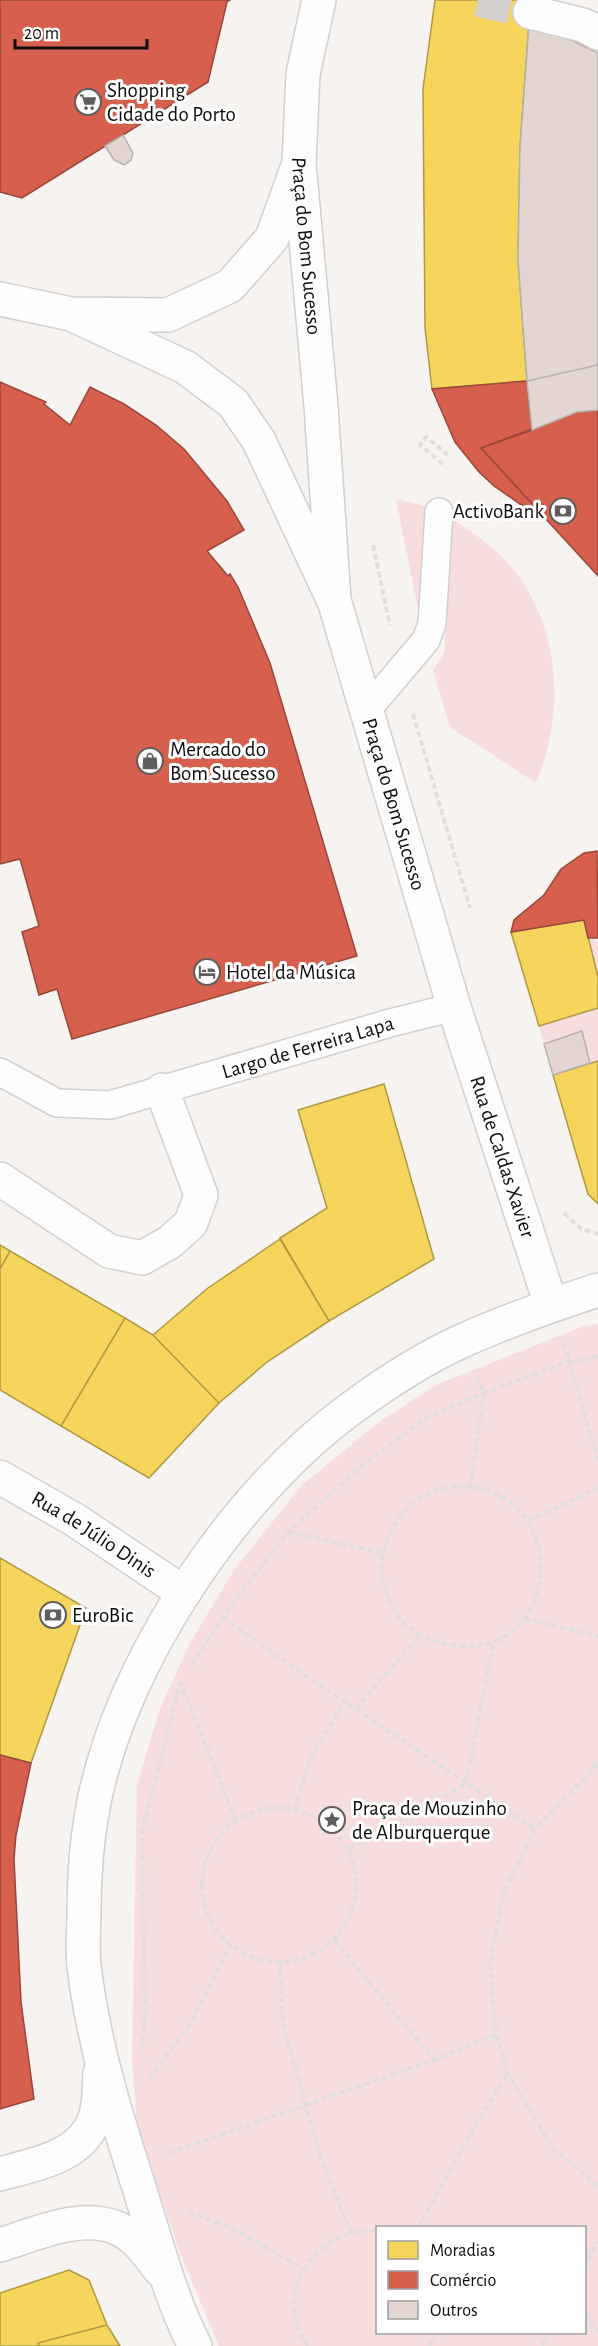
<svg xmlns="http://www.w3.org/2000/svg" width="598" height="2346" viewBox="0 0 598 2346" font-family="'Alegreya Sans',sans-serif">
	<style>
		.green { fill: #f7dede; fill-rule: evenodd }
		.homes { fill: #f6d55c; stroke: #b19944; stroke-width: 1.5 }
		.shops { fill: #d6604d; stroke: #9a473a; stroke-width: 1.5 }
		.building { fill: #e3d5d0; stroke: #b5b2b0; stroke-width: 1.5 }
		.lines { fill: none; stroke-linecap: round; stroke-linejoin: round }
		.tertiary-tunnel { stroke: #d3d0ce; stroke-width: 33; stroke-dasharray: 33 16; stroke-linecap: butt }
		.service-casing { stroke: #d2d0ce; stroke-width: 30 }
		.minor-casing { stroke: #d2d0ce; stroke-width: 36 }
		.tertiary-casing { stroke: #d2d0ce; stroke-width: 36 }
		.secondary-casing { stroke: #d2d0ce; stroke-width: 36 }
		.primary-casing { stroke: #d2d0ce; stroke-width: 36 }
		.path { stroke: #e1dfde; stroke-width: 4; stroke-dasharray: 6 3; stroke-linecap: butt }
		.service { stroke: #fefdfd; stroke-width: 27 }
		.minor { stroke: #fefdfd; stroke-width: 33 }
		.tertiary { stroke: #fefdfd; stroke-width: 33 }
		.secondary { stroke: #fefdfd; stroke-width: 33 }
		.primary { stroke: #fefdfd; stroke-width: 33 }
		.labels { text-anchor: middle; stroke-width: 6; stroke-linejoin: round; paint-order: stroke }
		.poi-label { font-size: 21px; fill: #0f0d0c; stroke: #fff; text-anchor: start }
		.street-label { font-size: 21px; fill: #0f0d0c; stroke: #fff }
	</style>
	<rect width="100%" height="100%" fill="#f6f3f0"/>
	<path class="green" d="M396 499 425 506 422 606 419 613Z
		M453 519C478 536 504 554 521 580 562 640 563 718 536 783L450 727 433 670 444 653Z
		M588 938 598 941V977Z
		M598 1008V1061L590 1063 582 1031 544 1044 539 1026Z
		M598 1324V2346H219L180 2253 137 2125 132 2060 137 1786 159 1711 190 1643 234 1570 302 1485 379 1422 436 1385 584 1326ZM378 2228H584V2332H378Z"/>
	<path class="homes" d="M435 0H533L529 24 520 147 518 259 527 381 432 389 425 328 423 89Z
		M584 920 598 977V1008L539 1026 511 932Z
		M598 1061V1204L588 1194 553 1075Z
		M384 1084 434 1259 329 1321 280 1238 327 1208 298 1110Z
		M280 1239 329 1321 267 1362 219 1403 153 1335 208 1288Z
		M0 1245 10 1251 0 1269Z
		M10 1251 125 1318 61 1426 0 1390V1269Z
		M125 1318 153 1335 219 1403 149 1478 61 1426Z
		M0 1558 86 1608 31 1763 0 1755Z
		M69 2270 89 2280 107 2325 38 2343 39 2346H0V2293Z
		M107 2325 120 2346H39L38 2343Z"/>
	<path class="shops" d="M0 0H230L227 2 208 82 22 198 0 192Z
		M527 381 532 430 481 448 538 510 520 504 494 486 479 472 455 442 432 389Z
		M0 382 46 402 44 404 70 425 90 387 124 404 156 425 184 449 227 501 244 530 207 551 228 576 230 574 238 587 270 663 357 956 72 1039 57 989 39 995 22 932 39 926 20 859 0 864Z
		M595 410H598V576L481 448 577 412Z
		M597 851 598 938H588L584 920 511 932 514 920 544 895 561 869 584 853Z
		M0 1755 31 1763 16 1835 14 1859 21 2002 34 2099 0 2109Z"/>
	<path class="building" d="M529 24 544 27 598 53V365L527 381 518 259 520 147Z
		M123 135 133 153 131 160 124 165 114 160 105 146Z
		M598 365V410L577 412 532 430 527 381Z
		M582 1031 590 1063 553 1075 544 1044Z"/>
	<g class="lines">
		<path class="tertiary-tunnel" d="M478 0 530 12"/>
		<defs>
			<g id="service">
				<path d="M366 711 426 640 432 624 439 512"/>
				<path id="s1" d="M0 1072 57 1103 110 1105 390 1023 454 1007"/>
			</g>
			<path id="minor" d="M0 1179 109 1251 142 1258 170 1242 191 1223 201 1195 162 1090"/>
			<path id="tertiary" d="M530 12 583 25 598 33
				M0 299 71 314 168 315 230 286 272 238 299 163
				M71 314 185 367 233 403 259 441 333 599"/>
			<g id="secondary">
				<path id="s2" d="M319 0 303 74 299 163 321 406 334 600 454 1007 551 1305"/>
				<path id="s3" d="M0 1477 75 1520 184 1593"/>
			</g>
			<path id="primary" d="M0 2174C31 2165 72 2159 90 2129 100 2113 99 2091 100 2073
				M0 2245C36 2234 80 2213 117 2228 135 2235 149 2255 160 2270
				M195 2346C169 2295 155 2238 138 2184 115 2113 93 2041 84 1966 82 1949 84 1931 84 1913 84 1867 89 1814 102 1769 137 1641 241 1489 349 1410 384 1384 422 1359 462 1341 506 1321 552 1305 598 1290"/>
		</defs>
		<use href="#service" class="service-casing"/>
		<use href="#minor" class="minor-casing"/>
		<use href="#tertiary" class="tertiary-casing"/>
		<use href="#secondary" class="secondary-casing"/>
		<use href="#primary" class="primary-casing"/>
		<path class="path" d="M443 464 420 445 426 437 448 455
			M373 545 390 625
			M413 714 470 908
			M564 1213 580 1228 598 1234
			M564 1343 598 1459
			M458 1486C467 1487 477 1487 485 1490 579 1518 548 1677 437 1641 416 1635 396 1621 388 1598 386 1591 383 1584 382 1576 379 1542 399 1506 431 1492 439 1489 450 1488 458 1486Z
			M470 1488 484 1393 477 1377
			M528 1521 598 1488
			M288 1532 382 1553
			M223 1617 284 1661 535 1829
			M525 1619 598 1636
			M191 1665 223 1617 288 1532 359 1468 427 1417 484 1393 570 1361 598 1357
			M180 1681 236 1821
			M355 1709 420 1636
			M598 1764 535 1829 503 1894 490 1964 496 2035 508 2074 552 2147 598 2186
			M202 1885a77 77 0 1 1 154 0a77 77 0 1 1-154 0Z
			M295 1809 311 1756 345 1702
			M349 1849 466 1784 493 1644
			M334 1940 434 2060
			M280 1961 283 2025 321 2159 351 2233
			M142 2050 145 2018 142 1832 179 1687
			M149 2079 189 2026 231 1944
			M169 2153 434 2060 496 2035
			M189 2212 234 2229 303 2269
			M418 2228 478 2120 508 2074
			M584 2268 598 2241
			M584 2316 598 2331
			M308 2346C269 2294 316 2226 378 2231
			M429 2346 437 2332
			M542 2346 549 2332"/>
		<use href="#service" class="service"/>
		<use href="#minor" class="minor"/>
		<use href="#tertiary" class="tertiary"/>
		<use href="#secondary" class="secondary"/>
		<use href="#primary" class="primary"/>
	</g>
	<defs>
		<symbol id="supermarket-ring" viewBox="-11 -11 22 22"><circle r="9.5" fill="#fff" stroke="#605e5c" stroke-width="1.5"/><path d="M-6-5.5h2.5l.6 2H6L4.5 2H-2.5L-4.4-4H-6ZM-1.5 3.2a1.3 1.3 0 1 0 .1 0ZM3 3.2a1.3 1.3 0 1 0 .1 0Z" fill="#605e5c"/></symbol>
		<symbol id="bank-ring" viewBox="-11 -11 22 22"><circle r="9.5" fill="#fff" stroke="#605e5c" stroke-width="1.5"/><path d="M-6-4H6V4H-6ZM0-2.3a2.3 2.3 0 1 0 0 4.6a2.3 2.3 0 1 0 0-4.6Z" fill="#605e5c"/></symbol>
		<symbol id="shop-ring" viewBox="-11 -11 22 22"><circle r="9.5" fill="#fff" stroke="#605e5c" stroke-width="1.5"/><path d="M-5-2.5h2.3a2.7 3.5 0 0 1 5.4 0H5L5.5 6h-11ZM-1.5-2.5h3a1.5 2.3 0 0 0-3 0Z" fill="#605e5c"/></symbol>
		<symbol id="hotel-ring" viewBox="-11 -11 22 22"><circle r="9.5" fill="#fff" stroke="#605e5c" stroke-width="1.5"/><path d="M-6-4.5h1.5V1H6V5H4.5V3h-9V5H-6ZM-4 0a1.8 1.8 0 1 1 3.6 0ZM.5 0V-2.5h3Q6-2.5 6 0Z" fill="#605e5c"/></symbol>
		<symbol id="sight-ring" viewBox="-11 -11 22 22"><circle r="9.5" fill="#fff" stroke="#605e5c" stroke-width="1.5"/><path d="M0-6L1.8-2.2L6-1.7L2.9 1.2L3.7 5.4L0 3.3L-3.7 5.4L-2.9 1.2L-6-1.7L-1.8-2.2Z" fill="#605e5c"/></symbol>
	</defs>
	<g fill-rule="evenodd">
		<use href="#supermarket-ring" x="73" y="87" width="30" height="30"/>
		<use href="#bank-ring" x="548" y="496" width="30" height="30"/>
		<use href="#shop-ring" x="135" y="746" width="30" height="30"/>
		<use href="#hotel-ring" x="192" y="957" width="30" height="30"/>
		<use href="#bank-ring" x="38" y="1600" width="30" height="30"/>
		<use href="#sight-ring" x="317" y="1805" width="30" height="30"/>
	</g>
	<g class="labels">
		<g class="poi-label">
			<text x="107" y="97">Shopping<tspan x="107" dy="24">Cidade do Porto</tspan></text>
			<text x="544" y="518" text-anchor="end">ActivoBank</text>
			<text x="170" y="756">Mercado do<tspan x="170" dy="24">Bom Sucesso</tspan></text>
			<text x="226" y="979">Hotel da Música</text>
			<text x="72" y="1622">EuroBic</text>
			<text x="352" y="1815">Praça de Mouzinho<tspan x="352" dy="24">de Alburquerque</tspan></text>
		</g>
		<g class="street-label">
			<text dy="7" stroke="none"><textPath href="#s2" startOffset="248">Praça do Bom Sucesso</textPath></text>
			<text dy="7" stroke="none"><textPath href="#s2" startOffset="816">Praça do Bom Sucesso</textPath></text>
			<text dy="7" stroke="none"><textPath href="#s1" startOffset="324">Largo de Ferreira Lapa</textPath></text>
			<text dy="7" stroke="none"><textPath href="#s2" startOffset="1185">Rua de Caldas Xavier</textPath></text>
			<text dy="7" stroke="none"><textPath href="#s3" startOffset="110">Rua de Júlio Dinis</textPath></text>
		</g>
	</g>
	<rect x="376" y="2226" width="210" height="108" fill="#ffffff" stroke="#9f9e9e" stroke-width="1.5"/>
	<rect x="388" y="2241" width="30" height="18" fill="#f6d55c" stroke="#9f9e9e" stroke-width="1.5"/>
	<text x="430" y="2256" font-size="18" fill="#0f0d0c">Moradias</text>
	<rect x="388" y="2271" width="30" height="18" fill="#d6604d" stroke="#9f9e9e" stroke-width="1.5"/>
	<text x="430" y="2286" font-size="18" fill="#0f0d0c">Comércio</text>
	<rect x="388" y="2301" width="30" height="18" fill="#e3d5d0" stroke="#9f9e9e" stroke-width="1.5"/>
	<text x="430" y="2316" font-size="18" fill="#0f0d0c">Outros</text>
	<path d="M15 39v9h132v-9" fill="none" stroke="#0f0d0c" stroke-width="3"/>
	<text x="24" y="39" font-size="18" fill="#0f0d0c" stroke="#ffffff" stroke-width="4.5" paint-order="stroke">20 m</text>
</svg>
